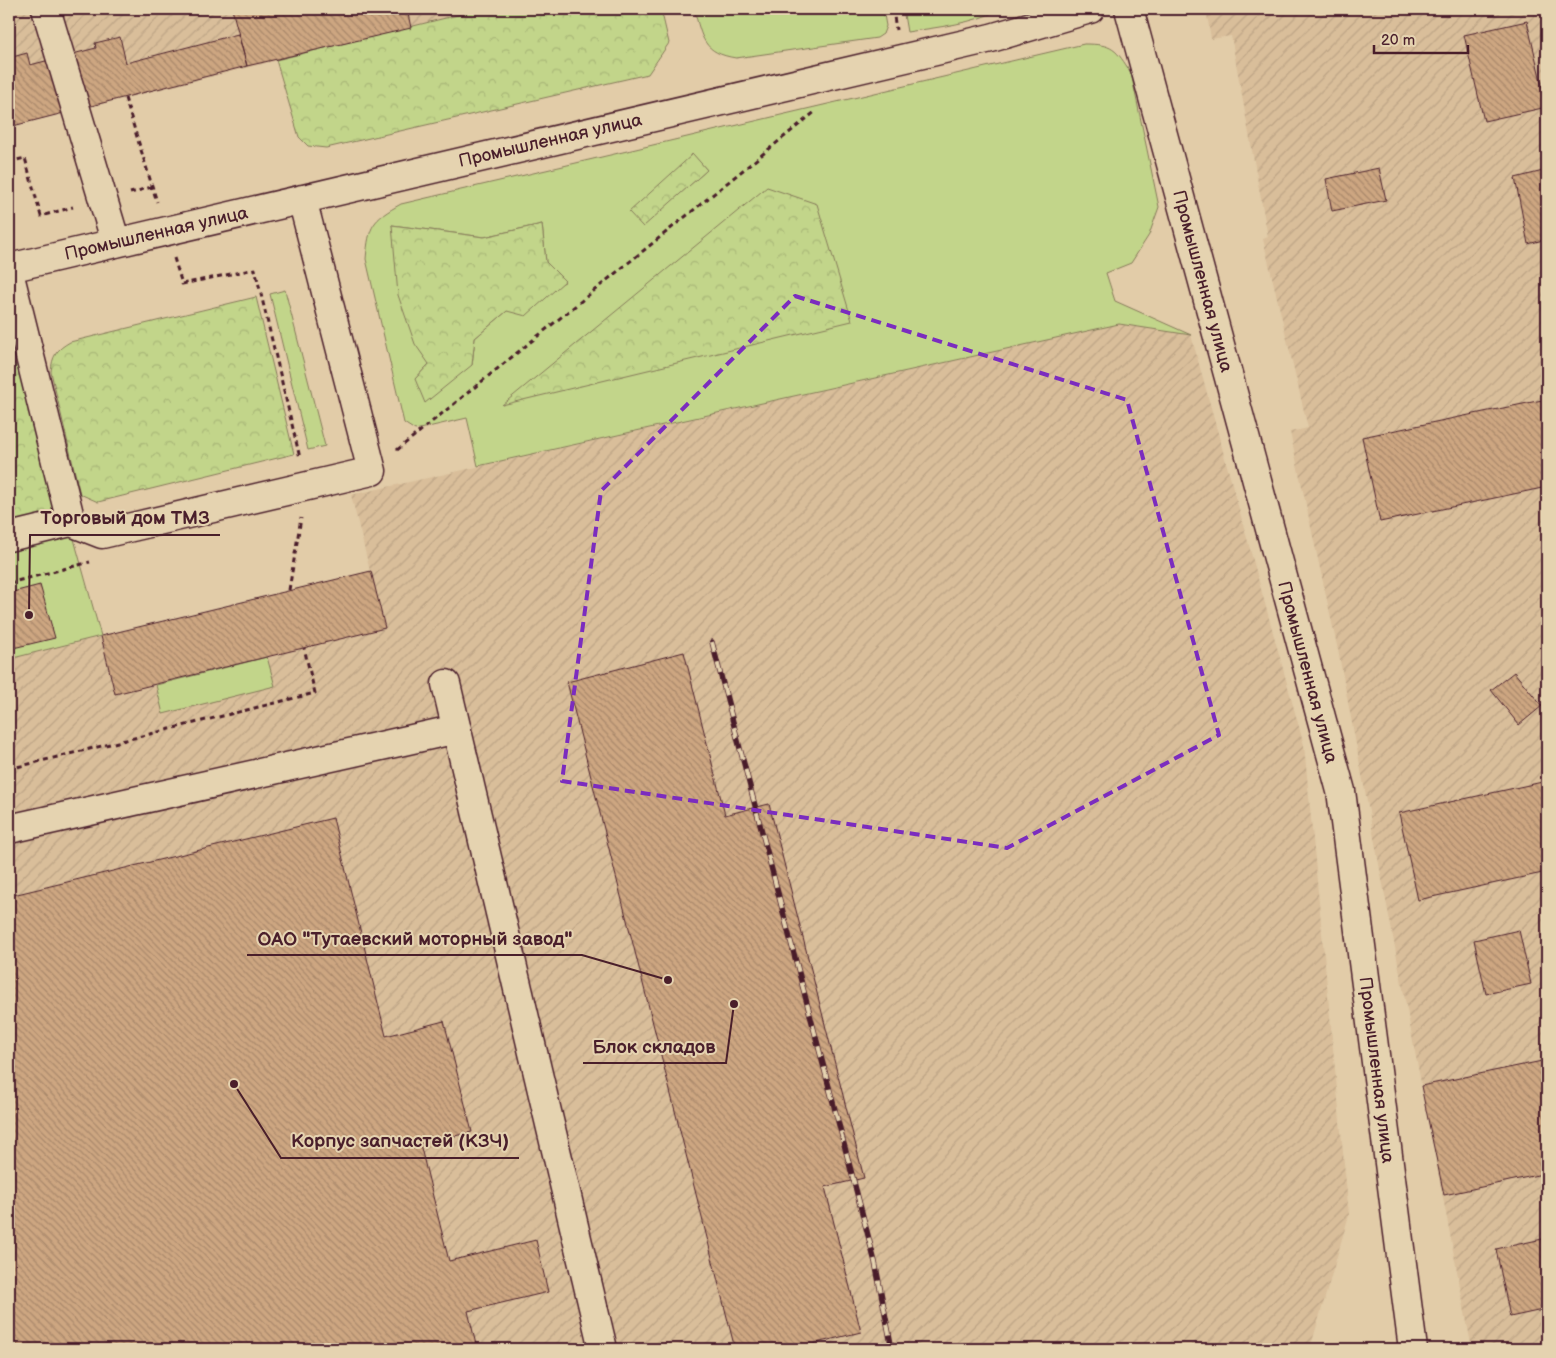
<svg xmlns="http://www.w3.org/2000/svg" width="1556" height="1358" viewBox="0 0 1556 1358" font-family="'Balsamiq Sans',sans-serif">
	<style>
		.industrial { fill: url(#industrial-furrows) }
		.grass { fill: #c2d58a; stroke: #867a5a; fill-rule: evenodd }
		.forest { fill: url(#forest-crowns); stroke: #867a5a }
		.building { fill: url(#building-back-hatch); stroke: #4a1f2b }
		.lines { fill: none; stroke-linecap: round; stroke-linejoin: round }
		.minor-casing { stroke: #4a1f2b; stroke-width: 31 }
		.path { stroke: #4a1f2b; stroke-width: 3; stroke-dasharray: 5 4; stroke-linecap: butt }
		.minor { stroke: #e5d3b0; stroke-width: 28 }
		.rail-casing { stroke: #4a1f2b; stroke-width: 5.5 }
		.rail { stroke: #e5d3b0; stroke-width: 4; stroke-dasharray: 11; stroke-linecap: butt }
		.marked { fill: none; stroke: #7b2cbf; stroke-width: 4; stroke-dasharray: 10 6; stroke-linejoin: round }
		.labels { text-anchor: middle; stroke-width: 4; stroke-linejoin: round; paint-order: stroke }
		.street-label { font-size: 18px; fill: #4a1f2b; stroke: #e5d3b0 }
		.leader { fill: none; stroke: #4a1f2b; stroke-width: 2 }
		.callout-dot { fill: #4a1f2b; stroke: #e5d3b0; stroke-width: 2 }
		.callout-label { font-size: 19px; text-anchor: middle; font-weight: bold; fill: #4a1f2b; stroke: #e5d3b0; stroke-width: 4; stroke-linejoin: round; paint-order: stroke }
	</style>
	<defs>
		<pattern id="industrial-furrows" width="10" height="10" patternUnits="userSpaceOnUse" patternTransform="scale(1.25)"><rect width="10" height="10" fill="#d9be9a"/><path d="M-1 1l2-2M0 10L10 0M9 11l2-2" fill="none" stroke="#bca385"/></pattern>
		<pattern id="forest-crowns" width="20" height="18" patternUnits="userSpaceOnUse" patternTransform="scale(1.25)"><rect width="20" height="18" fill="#c2d58a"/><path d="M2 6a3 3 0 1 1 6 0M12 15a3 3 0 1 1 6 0" fill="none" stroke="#a8b677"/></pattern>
		<pattern id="building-back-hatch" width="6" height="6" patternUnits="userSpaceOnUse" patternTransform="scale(1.25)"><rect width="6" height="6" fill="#cda681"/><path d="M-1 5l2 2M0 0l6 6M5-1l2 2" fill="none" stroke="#a8876a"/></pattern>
	</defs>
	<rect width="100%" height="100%" fill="#e2cca8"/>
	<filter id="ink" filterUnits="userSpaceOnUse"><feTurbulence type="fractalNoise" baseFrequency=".02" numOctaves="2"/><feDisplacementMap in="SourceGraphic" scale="10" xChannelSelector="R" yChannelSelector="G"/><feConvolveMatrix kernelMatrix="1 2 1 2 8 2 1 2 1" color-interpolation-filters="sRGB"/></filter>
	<g filter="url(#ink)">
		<path class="industrial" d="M9 9H482L9 127Z
			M1206 9H1547V1349H1472L1338 650 1290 432 1308 428 1263 239 1268 237 1231 36 1211 39Z
			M1119 324 1191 335 1304 745 1349 1215 1310 1349H9V659L370 571 351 495Z"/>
		<path class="grass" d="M694 9H883L886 26 883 34 877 38 736 58C703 53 702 38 694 9Z
			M903 9H1001C973 24 938 27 907 32Z
			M1084 44C1113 44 1116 49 1131 73L1159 207 1149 235 1131 263 1106 273 1115 301 1191 335 1119 324 478 466 467 418 415 430 404 423 366 259C369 225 372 220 401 204ZM692 154 707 170 643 226ZM542 224 546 262 565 282 507 311 475 338 472 365 415 379 429 364 392 225 484 237Z
			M285 290 325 446 308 450 270 294Z
			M63 534 74 539 101 636 9 659V547Z
			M267 657 275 686 163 714 156 685Z"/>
		<path class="forest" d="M482 9H661L669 43 648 74 326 148 308 146 299 137 276 60Z
			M693 154 707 170 643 227 629 212Z
			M767 187 817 204 852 321 502 405Z
			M542 224 546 262 565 281 526 316 507 311 475 338 472 365 425 403 415 379 429 364 415 344 398 295 392 225 484 237Z
			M256 297 294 454 98 502 80 494 51 372C52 356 56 350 70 342Z
			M9 356 23 375 58 514 9 527Z"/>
		<path class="building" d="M232 9H407L411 28 247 66Z
			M1527 21 1547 107 1484 121 1464 35Z
			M238 34 247 66 9 127V58L27 53 30 65 96 48 95 43 120 37 126 63Z
			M1379 168 1386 200 1332 211 1326 179Z
			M1547 170V239L1528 244 1515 178Z
			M1547 399V487L1380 522 1362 437Z
			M371 571 385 628 115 694 101 636Z
			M40 585 55 638 9 649V593Z
			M684 652 725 815 769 804 864 1178 825 1187 861 1332 792 1349H735L567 682Z
			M1514 672 1542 706 1519 725 1491 690Z
			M1547 781V872L1418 900 1399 813Z
			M333 818 386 1036 444 1021 472 1132 420 1144 449 1261 536 1240 548 1292 468 1311 477 1349H9V896Z
			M1519 930 1531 984 1486 994 1474 940Z
			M1547 1060V1173L1444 1195 1421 1086Z
			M1547 1238V1309L1510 1317 1496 1249Z"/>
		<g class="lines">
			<defs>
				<path id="minor" d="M46 9 116 243
					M1129 9 1341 791 1413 1349
					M9 268 991 38 1090 9
					M9 272 71 522 102 534 372 471 302 199
					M9 537 71 522
					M446 684 603 1349
					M9 829 457 729"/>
			</defs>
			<use href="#minor" class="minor-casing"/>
			<path class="path" d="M893 9 896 30
				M125 98 157 202
				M9 162 25 158 41 216 73 207
				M130 193 152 187
				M174 258 182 284 255 269 300 458
				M397 450 816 111
				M9 583 90 562
				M289 590 301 518
				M9 769 315 693 304 648"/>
			<use href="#minor" class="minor"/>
			<defs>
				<path id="rail" d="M712 642 875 1262 892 1349"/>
			</defs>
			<use href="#rail" class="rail-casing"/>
			<use href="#rail" class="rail"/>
		</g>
	</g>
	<path class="marked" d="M795 296 1127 400 1219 735 1007 848 562 781 601 491Z"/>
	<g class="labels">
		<g class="street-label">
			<text transform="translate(550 140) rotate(-13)" y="6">Промышленная улица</text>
			<text transform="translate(156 233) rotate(-13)" y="6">Промышленная улица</text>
			<text transform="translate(1203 281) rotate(75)" y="6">Промышленная улица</text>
			<text transform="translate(1308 672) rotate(75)" y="6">Промышленная улица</text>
			<text transform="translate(1377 1070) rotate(83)" y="6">Промышленная улица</text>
		</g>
	</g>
	<path class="leader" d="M29 615L30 535H220M668 980L582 955H247M734 1004L726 1063H583M234 1084L281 1158H519"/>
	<g class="callout-dot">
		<circle cx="29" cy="615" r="5"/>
		<circle cx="668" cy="980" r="5"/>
		<circle cx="734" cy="1004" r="5"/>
		<circle cx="234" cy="1084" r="5"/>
	</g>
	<g class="callout-label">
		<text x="125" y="524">Торговый дом ТМЗ</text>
		<text x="415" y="945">ОАО "Тутаевский моторный завод"</text>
		<text x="654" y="1053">Блок складов</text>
		<text x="400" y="1147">Корпус запчастей (КЗЧ)</text>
	</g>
	<rect width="1556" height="1358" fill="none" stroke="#e5d3b0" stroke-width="30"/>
	<rect x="15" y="15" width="1526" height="1328" fill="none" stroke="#4a1f2b" stroke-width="2" filter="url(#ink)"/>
	<path d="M1374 45v8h94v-8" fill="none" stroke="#4a1f2b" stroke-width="2.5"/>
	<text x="1381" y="45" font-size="15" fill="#4a1f2b" stroke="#e5d3b0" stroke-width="4" paint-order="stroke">20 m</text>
</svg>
